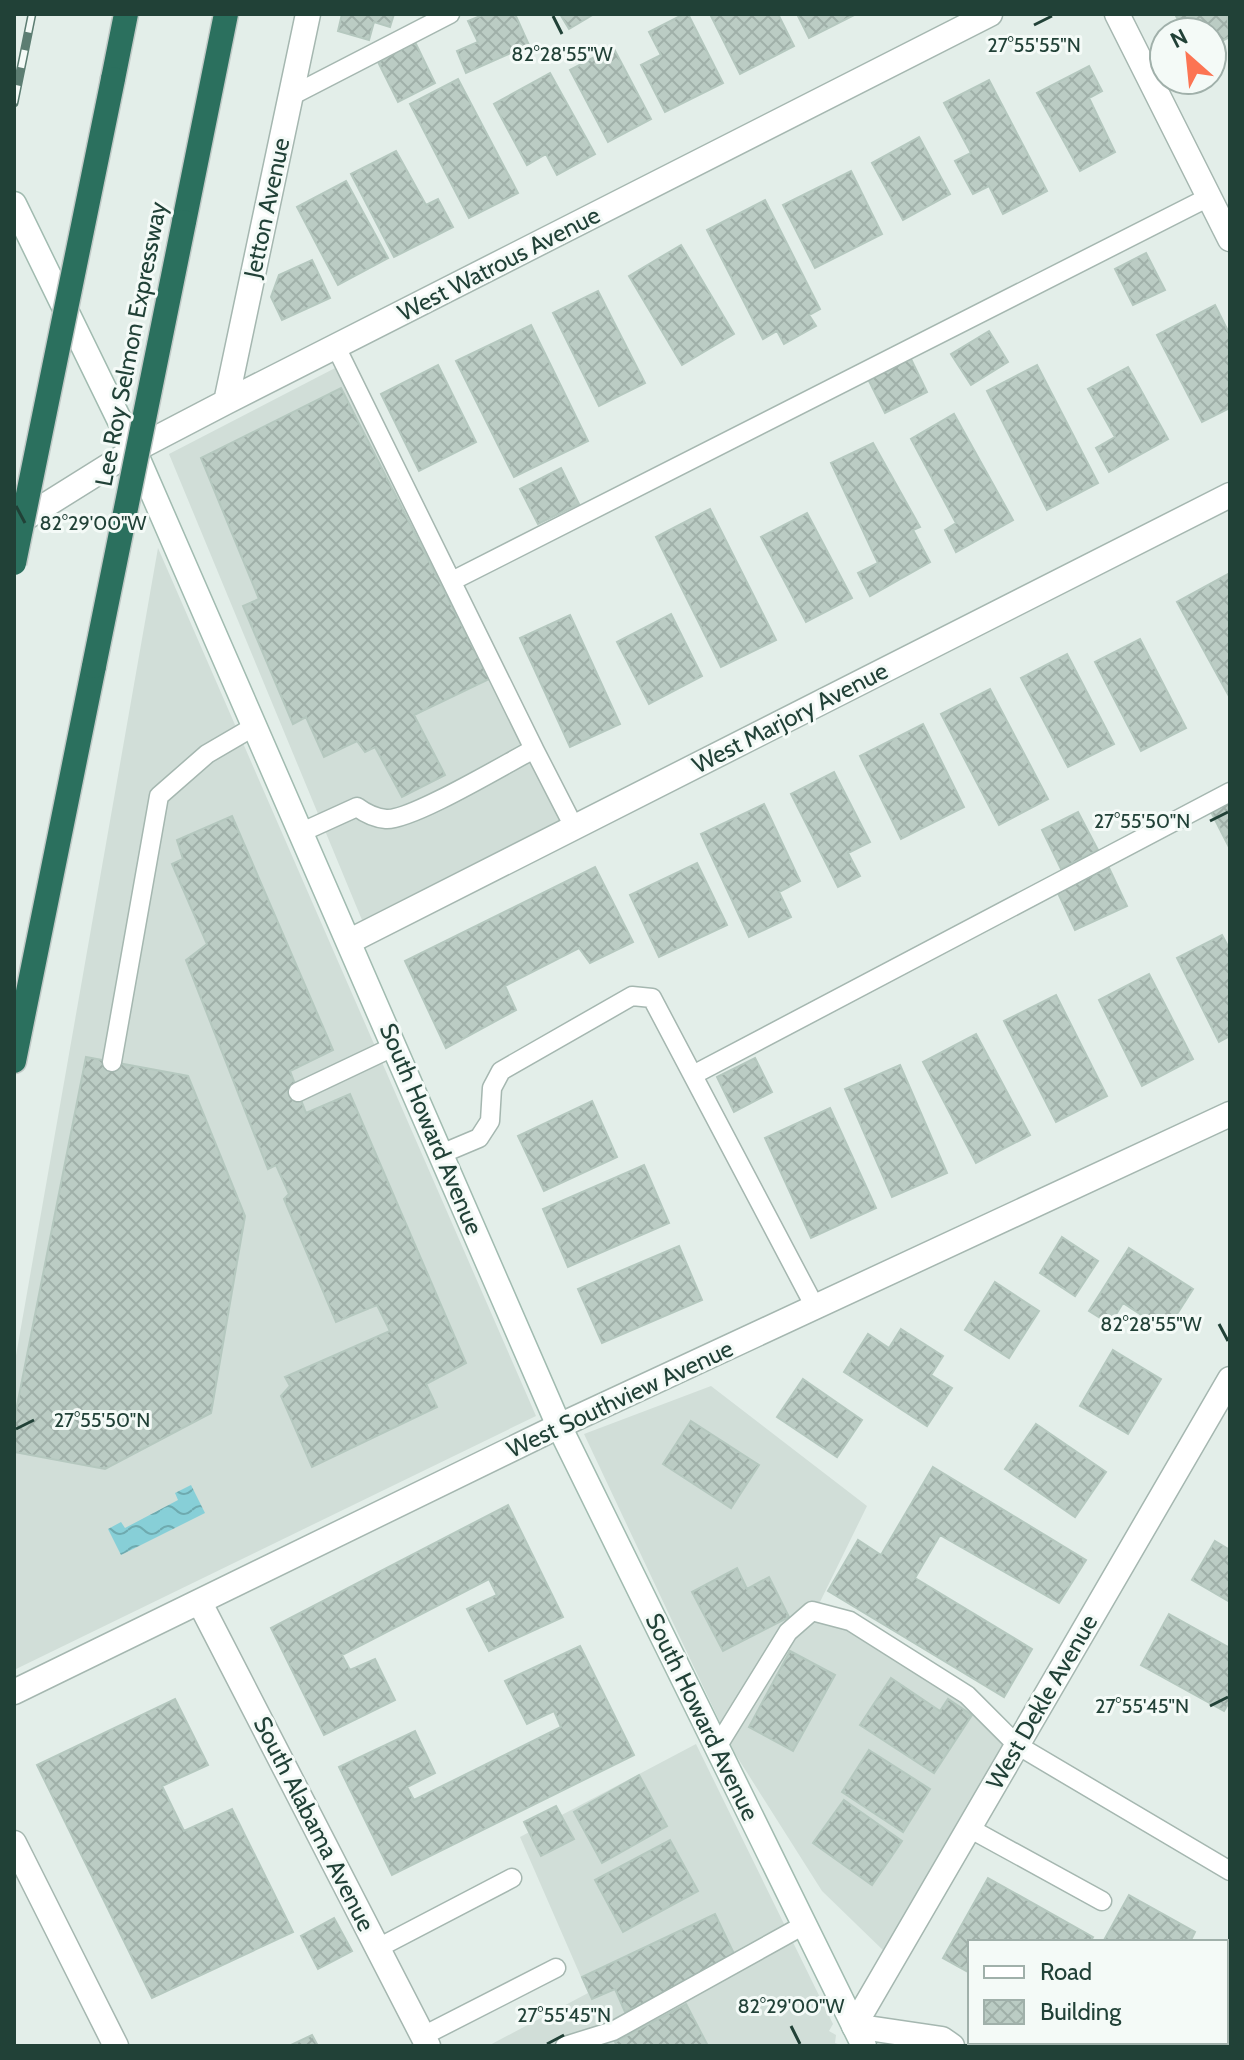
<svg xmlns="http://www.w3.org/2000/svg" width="1244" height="2060" viewBox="0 0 1244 2060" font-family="Cabin,sans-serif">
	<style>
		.built { fill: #d1ded8 }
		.water { fill: url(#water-waves) }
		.building { fill: url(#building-cross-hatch); stroke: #b5c8bf; stroke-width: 2 }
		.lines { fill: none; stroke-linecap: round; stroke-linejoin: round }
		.service-casing { stroke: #a5b7b0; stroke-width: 21 }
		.minor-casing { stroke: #a5b7b0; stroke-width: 27 }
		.secondary-casing { stroke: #a1bbb0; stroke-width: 27 }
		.motorway-casing { stroke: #c1cac7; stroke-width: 27 }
		.service { stroke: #fff; stroke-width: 18 }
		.minor { stroke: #fff; stroke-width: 24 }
		.secondary { stroke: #fff; stroke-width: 24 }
		.motorway { stroke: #2b705e; stroke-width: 24 }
		.rail-casing { stroke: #5c7d72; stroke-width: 9 }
		.rail { stroke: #f4faf7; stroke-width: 6; stroke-dasharray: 18; stroke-linecap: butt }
		.motorway-bridge-casing { stroke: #c1cac7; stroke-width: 27; stroke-linecap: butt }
		.motorway-bridge { stroke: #2b705e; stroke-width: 24 }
		.ticks { fill: none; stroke: #214137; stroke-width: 3 }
		.labels { text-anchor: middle; stroke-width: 6; stroke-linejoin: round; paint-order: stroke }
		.street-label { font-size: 24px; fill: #214137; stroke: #f4faf7 }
		.ticks-label { font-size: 20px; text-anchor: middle; fill: #214137; stroke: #f4faf7; stroke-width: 6; stroke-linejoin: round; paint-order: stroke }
	</style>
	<defs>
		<pattern id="water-waves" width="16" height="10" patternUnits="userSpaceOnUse" patternTransform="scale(2)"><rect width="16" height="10" fill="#87cfd7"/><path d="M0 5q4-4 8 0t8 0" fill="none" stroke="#6eaaaf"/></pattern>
		<pattern id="building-cross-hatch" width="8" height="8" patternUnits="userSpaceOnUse" patternTransform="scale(2)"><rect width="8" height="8" fill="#bbccc4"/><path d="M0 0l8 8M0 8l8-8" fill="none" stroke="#a0b0a9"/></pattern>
	</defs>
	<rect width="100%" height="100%" fill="#e3eee9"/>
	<path class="built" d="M339 366 562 819 362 920 169 454Z
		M158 548 536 1416 14 1670V1367Z
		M711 1386 867 1506 819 1604 1015 1730 888 1955 822 1891 734 1752 584 1434Z
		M696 1744 833 2024 829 2031 836 2035 835 2043 844 2046H488L588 1993 520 1837Z"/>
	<path class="water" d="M191 1485 205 1513 121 1555 108 1529 121 1522 125 1528 178 1500 175 1493Z"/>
	<path class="building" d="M342 14H394L390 27 374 22 369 40 338 31Z
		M485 14H515L529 45 466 73 457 51 478 42 468 21Z
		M560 14H594L569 29Z
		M684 14H688L723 83 665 112 641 65 661 55 649 32Z
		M710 14H778L794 46 740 74Z
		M797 14H856L809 38Z
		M1175 14H1227L1230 37 1212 46V32H1184Z
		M415 42 435 83 398 102 378 62Z
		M613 47 651 119 608 142 570 70Z
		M1089 66 1102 91 1089 98 1115 152 1080 171 1037 93Z
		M550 73 595 154 557 175 546 154 527 165 494 104Z
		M458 79 518 193 469 218 410 104Z
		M989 80 1047 191 1003 214 989 186 973 194 955 161 971 153 944 103Z
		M919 137 950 194 903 220 872 163Z
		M396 151 426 205 438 199 453 227 394 257 351 174Z
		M851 171 882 234 815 268 783 205Z
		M346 181 388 258 338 285 297 207Z
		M765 200 820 309 809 315 816 326 784 344 777 331 763 339 707 230Z
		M681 245 734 334 682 365 629 276Z
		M1146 253 1165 290 1133 305 1115 269Z
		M312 260 330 298 282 320 271 297 279 275Z
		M598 291 645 383 599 406 553 313Z
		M1215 305 1230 335V408L1202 422 1157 335Z
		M531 325 588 441 514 477 456 361Z
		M989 331 1008 362 971 385 951 354Z
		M909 355 927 392 885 413 867 377Z
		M438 365 476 442 419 471 381 394Z
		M1037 365 1098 483 1047 510 987 391Z
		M1128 367 1168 439 1109 472 1096 448 1115 437 1088 389Z
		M341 388 489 679 414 715 445 775 402 797 375 747 365 752 357 741 324 757 306 717 293 724 243 606 259 599 201 458Z
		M954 414 1013 520 956 552 945 530 956 523 911 439Z
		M873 443 920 527 913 530 930 562 870 596 858 573 878 563 831 463Z
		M561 468 579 504 538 524 520 489Z
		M710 509 776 640 721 667 656 537Z
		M807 513 852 598 806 622 761 537Z
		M1230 573V698L1177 602Z
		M671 614 702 676 649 704 617 642Z
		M570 615 620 724 570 747 520 638Z
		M1140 639 1186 728 1141 751 1095 662Z
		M1067 654 1114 744 1068 767 1021 678Z
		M990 689 1048 799 999 825 941 714Z
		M923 724 964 807 901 839 860 756Z
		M834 772 870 842 848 853 860 876 838 887 791 794Z
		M1230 802V849L1211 812Z
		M764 804 800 881 779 892 791 917 749 937 701 834Z
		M1078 812 1098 850 1061 869 1042 830Z
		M232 816 333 1050 290 1071 306 1113 350 1094 466 1363 426 1384 437 1407 312 1467 281 1396 290 1386 285 1377 390 1331 377 1305 336 1322 284 1199 289 1194 276 1165 268 1169 186 960 207 944 172 864 183 859 177 840Z
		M697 863 727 925 659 957 630 895Z
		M595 867 633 942 590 963 579 948 505 986 516 1010 446 1048 405 961Z
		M1109 868 1127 906 1075 930 1057 891Z
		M1222 935 1230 950V1036L1219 1042 1177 958Z
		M1149 974 1193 1059 1142 1086 1099 1000Z
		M1056 995 1107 1096 1056 1122 1004 1021Z
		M976 1034 1030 1135 976 1163 923 1062Z
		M86 1057 188 1076 245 1216 211 1413 105 1469 14 1452V1421Z
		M755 1058 772 1092 734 1112 717 1077Z
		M900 1065 947 1173 892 1197 845 1089Z
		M592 1101 617 1157 544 1191 518 1136Z
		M830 1108 876 1208 811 1238 765 1138Z
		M644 1165 669 1223 568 1267 543 1209Z
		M1062 1237 1098 1261 1075 1296 1040 1273Z
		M679 1246 702 1300 602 1343 578 1289Z
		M1129 1248 1193 1289 1166 1331 1123 1303 1110 1324 1089 1311Z
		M995 1282 1039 1311 1009 1358 965 1330Z
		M901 1329 943 1356 931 1375 952 1388 927 1426 844 1372 868 1334 889 1348Z
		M1113 1350 1161 1379 1128 1434 1080 1406Z
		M803 1379 862 1420 837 1457 777 1417Z
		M691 1421 759 1465 731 1508 663 1464Z
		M1036 1424 1106 1472 1075 1517 1005 1469Z
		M933 1467 1086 1560 1059 1603 940 1535 915 1578 1032 1649 1004 1697 828 1591 858 1540 881 1555Z
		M508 1505 563 1617 489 1651 467 1609 497 1595 489 1579 342 1655 350 1670 375 1659 395 1700 324 1735 271 1628Z
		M1215 1541 1230 1550V1602L1192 1580Z
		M737 1568 747 1589 769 1577 789 1617 723 1651 692 1592Z
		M1169 1614 1230 1648V1701L1224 1711 1141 1665Z
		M580 1646 634 1755 392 1875 339 1767 415 1731 435 1773 407 1787 414 1800 561 1727 554 1711 527 1724 505 1681Z
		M790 1651 835 1675 793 1751 749 1727Z
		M891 1678 940 1711 948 1699 972 1715 934 1773 860 1725Z
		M175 1699 208 1765 162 1786 184 1831 232 1809 293 1932 152 1998 37 1765Z
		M869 1750 930 1789 903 1832 842 1792Z
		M639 1775 667 1826 602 1863 574 1812Z
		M844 1800 902 1841 872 1885 813 1843Z
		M556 1806 574 1839 541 1856 524 1822Z
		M670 1840 698 1891 623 1932 595 1880Z
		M988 1878 1093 1937 1090 1942H970V1973L943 1958Z
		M1129 1895 1195 1932 1190 1942H1103Z
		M715 1914 737 1960 625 2012 615 1989 592 1999 582 1977Z
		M334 1918 352 1951 318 1969 301 1936Z
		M686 2004 708 2046H617L615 2042Z
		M312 2035 318 2046H289Z"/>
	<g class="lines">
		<defs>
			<path id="service" d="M291 96 450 14
				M336 347 534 749
				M452 581 1209 197
				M302 832 357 807C365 813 375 818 386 819 411 821 507 763 534 749L574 827
				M112 1062 159 796 207 754 255 726
				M693 1075 1230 792
				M298 1092 395 1046
				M441 1154 479 1138 490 1121 492 1088 501 1071 632 996 652 998 815 1307
				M717 1747 788 1632 812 1611 850 1621 967 1695 1017 1745 1230 1871
				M969 1828 1102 1901
				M378 1948 512 1878
				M423 2036 556 1968
				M565 2046 613 2031 804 1925"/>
			<path id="minor" d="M1117 14 1230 239
				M226 402 308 14
				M14 525 134 450 226 402 990 14
				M350 941 1230 495
				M200 1603 428 2046
				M14 1692 559 1426 1230 1114
				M14 1843 116 2046
				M952 2046 942 2039 854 2026 1230 1379"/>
			<path id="secondary" d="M14 204 134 450 559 1426 864 2046"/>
			<path id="motorway" d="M113 79 126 14
				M184 222 226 14
				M14 1061 94 666"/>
		</defs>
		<use href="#service" class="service-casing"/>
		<use href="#minor" class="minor-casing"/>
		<use href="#secondary" class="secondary-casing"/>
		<use href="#motorway" class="motorway-casing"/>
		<use href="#service" class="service"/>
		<use href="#minor" class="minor"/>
		<use href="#secondary" class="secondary"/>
		<use href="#motorway" class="motorway"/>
		<defs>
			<path id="rail" d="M14 103 32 14"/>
		</defs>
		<use href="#rail" class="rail-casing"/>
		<use href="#rail" class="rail"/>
		<defs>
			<path id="motorway-bridge" d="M14 563 113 79
				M94 666 184 222"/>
		</defs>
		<use href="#motorway-bridge" class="motorway-bridge-casing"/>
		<use href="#motorway-bridge" class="motorway-bridge"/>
	</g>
	<path class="ticks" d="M553 16 562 34M1034 25 1052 16M16 506 25 523M1210 821 1228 812M1219 1324 1228 1341M16 1429 34 1420M1210 1706 1228 1697M791 2026 800 2044M547 2044 564 2035"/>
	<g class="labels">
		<g class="street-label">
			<text transform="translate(267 208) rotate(-78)" y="8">Jetton Avenue</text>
			<text transform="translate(499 264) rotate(-27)" y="8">West Watrous Avenue</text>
			<text transform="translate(131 344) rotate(-79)" y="8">Lee Roy Selmon Expressway</text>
			<text transform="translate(790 718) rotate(-27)" y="8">West Marjory Avenue</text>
			<text transform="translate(431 1129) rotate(67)" y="8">South Howard Avenue</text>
			<text transform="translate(620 1399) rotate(-25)" y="8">West Southview Avenue</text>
			<text transform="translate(1042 1702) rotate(-60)" y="8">West Dekle Avenue</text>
			<text transform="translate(702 1717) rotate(64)" y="8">South Howard Avenue</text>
			<text transform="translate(314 1824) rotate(63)" y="8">South Alabama Avenue</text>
		</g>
	</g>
	<g class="ticks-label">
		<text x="1034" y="52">27°55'55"N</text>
		<text x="562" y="61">82°28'55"W</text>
		<text x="93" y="530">82°29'00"W</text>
		<text x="1142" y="828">27°55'50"N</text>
		<text x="1151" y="1331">82°28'55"W</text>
		<text x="102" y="1427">27°55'50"N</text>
		<text x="1142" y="1713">27°55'45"N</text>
		<text x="791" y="2013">82°29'00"W</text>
		<text x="564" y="2022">27°55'45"N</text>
	</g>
	<rect width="1244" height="2060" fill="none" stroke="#214137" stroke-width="32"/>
	<rect x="968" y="1940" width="260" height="104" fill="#f4faf7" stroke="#a0b0aa" stroke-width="2"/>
	<rect x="984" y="1966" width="40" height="12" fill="#ffffff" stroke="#a0b0aa" stroke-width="2"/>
	<text x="1040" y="1980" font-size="24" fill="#214137">Road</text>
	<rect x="984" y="2000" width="40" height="24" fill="url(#building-cross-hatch)" stroke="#a0b0aa" stroke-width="2"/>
	<text x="1040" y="2020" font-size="24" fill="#214137">Building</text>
	<g transform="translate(1188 56) rotate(333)"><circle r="38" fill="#f4faf7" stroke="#a0b0aa" stroke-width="2"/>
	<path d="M0-6L14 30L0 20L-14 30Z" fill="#fc7453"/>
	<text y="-12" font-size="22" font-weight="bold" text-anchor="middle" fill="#214137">N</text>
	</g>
</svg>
